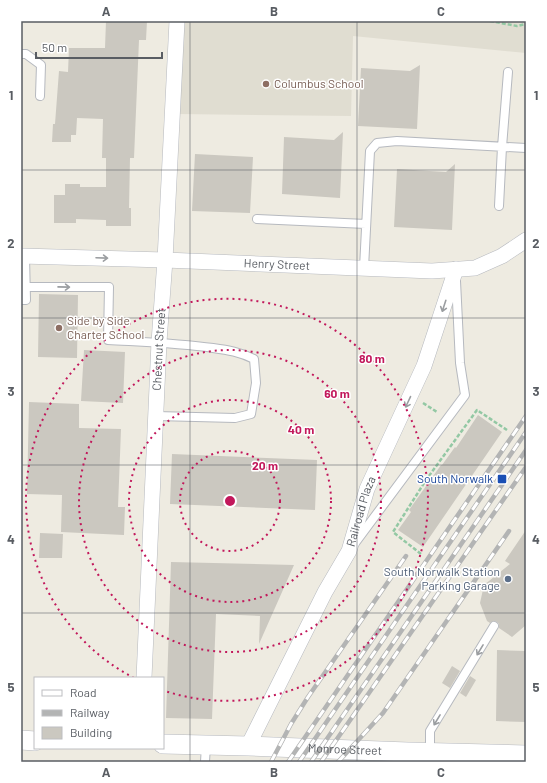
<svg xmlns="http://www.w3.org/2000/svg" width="547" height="783" viewBox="0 0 547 783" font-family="Barlow,sans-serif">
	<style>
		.education { fill: #e0ddd1 }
		.building { fill: #cbc8c0 }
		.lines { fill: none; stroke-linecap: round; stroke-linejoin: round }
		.service-casing { stroke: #b6b9bf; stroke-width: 10 }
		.minor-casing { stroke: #b6b9bf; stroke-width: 16 }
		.tertiary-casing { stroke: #b6b9bf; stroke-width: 20 }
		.path { stroke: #93c8a4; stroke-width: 2.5; stroke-dasharray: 4 2; stroke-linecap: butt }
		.service { stroke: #fff; stroke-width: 8 }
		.minor { stroke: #fff; stroke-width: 15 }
		.tertiary { stroke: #fff; stroke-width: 19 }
		.rail-casing { stroke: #b3b4b4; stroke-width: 4.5 }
		.rail { stroke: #fff; stroke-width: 3; stroke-dasharray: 9; stroke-linecap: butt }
		.oneway { stroke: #9b9ea1 }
		.grid { fill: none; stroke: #595d63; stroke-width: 1; stroke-opacity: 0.55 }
		.ring { fill: none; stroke: #c2185b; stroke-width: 2; stroke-dasharray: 2 4 }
		.education-dot { fill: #8d6e63; stroke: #fff; stroke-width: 1.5 }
		.transit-dot { fill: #1a4fb4; stroke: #fff; stroke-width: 1.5 }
		.service-dot { fill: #5c6f8a; stroke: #fff; stroke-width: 1.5 }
		.labels { text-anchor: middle; stroke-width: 3; stroke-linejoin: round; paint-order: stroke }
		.education-label { font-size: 12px; fill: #785e54; stroke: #fff; text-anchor: start }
		.street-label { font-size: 12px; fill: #595d63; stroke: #fff }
		.transit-label { font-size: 12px; fill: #164399; stroke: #fff; text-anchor: end }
		.service-label { font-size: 12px; fill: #4e5e75; stroke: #fff; text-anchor: end }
		.centre { fill: #c2185b; stroke: #fff; stroke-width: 2 }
		.ring-label { font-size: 12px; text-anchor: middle; font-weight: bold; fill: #c2185b; stroke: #fff; stroke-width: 3; stroke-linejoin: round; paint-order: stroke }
		.neatline { fill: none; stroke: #595d63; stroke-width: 1.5 }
		.grid-label { font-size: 13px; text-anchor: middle; font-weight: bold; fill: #595d63 }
	</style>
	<rect width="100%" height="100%" fill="#eeebe1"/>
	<path class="education" d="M182 21H526V53L353 36 351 116 178 114Z"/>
	<path class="building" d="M106 21H147L146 40H139L134 158H130L129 208H131V226H106V220L76 219V223H54V195H65V184H80V187H106V158H102L103 119 77 118 76 135H71V142H52L53 124H55L59 71 68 72 69 48H105Z
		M420 65 417 129 358 126 361 68 410 71Z
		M343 132 340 198 282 194 284 137 334 140Z
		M195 154 253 157 250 213 192 211Z
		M455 164 452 230 394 227 397 169 446 172Z
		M39 294 78 295 77 358 38 357Z
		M84 350 125 352 123 403 81 401Z
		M29 402 79 404V428L121 429 118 507H125L124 535 61 532 62 495 27 494Z
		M478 415 502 432 423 547 398 530 411 512 409 510 441 465H442L455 447 456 448Z
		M172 454 317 460 315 510 170 504Z
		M526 530V625L512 637 499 628V624L497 622 494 621 490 623 487 621 480 603 484 585 510 564 505 561Z
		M40 533 63 534 62 558H39Z
		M171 562 294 565 259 644 260 616 216 614 212 719 166 718Z
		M497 650 526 651V722L496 721Z
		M452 666 460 671 450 688 442 683Z
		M470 676 476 680 466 697 460 693Z"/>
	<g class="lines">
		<defs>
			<path id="service" d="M21 54H26L41 65 40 96
				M499 206 502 147 508 72
				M257 219 366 224
				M364 268 370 151 377 143 397 141 526 148
				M25 287H109L108 340C143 342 178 343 213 348 228 350 240 352 254 359L256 383 251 414 235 418 156 416
				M21 300H26L25 256
				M355 543 465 395 460 363 456 281
				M430 753V731L494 626
				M205 762 206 745"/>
			<g id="minor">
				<path id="s1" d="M21 256 165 260 432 271 475 268 502 256 526 240"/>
				<path id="s2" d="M144 678 159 342 165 260 177 21"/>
				<path id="s3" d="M248 746 325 592 349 551 367 489 424 366 456 269"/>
			</g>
			<g id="tertiary">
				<path d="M21 740 35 741"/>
				<path id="s4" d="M163 744 248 746 408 752 526 755"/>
			</g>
		</defs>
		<use href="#service" class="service-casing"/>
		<use href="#minor" class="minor-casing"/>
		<use href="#tertiary" class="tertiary-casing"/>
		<path class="path" d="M490 21 517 26 526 24
			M423 403 437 412
			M421 554 393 532 426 480 477 410 507 430"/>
		<use href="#service" class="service"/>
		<use href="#minor" class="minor"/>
		<use href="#tertiary" class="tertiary"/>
		<defs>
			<path id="rail" d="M271 762 291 724 308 697 406 556
				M288 762 526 416
				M299 762 526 432
				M311 762 526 450
				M321 762 526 467
				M338 762 383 713 509 531"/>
		</defs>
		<use href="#rail" class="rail-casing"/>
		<use href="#rail" class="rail"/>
	</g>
	<defs><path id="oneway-shaft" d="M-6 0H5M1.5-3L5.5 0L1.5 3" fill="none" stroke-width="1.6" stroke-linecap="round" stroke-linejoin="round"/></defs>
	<g class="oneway">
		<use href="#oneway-shaft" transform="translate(102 258) rotate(2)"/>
		<use href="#oneway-shaft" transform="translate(64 287) rotate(1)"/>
		<use href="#oneway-shaft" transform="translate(444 306) rotate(108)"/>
		<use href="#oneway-shaft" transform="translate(408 402) rotate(115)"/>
		<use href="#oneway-shaft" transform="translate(480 650) rotate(121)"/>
		<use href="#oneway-shaft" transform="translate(437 720) rotate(121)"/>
	</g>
	<path class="grid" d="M190 21V762M357 21V762M21 170H526M21 318H526M21 465H526M21 613H526"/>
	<g class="ring">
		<circle cx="230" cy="501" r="50"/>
		<circle cx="230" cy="501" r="101"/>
		<circle cx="230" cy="501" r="151"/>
		<path d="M134 678A201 201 0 1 1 165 691"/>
	</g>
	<g class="education-dot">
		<circle cx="266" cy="84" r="4"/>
		<circle cx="59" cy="328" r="4"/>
	</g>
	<rect class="transit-dot" x="497" y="474" width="10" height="10" rx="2"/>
	<circle class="service-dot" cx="508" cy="579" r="4"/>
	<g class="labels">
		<g class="education-label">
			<text x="274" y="88">Columbus School</text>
			<text x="67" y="325">Side by Side<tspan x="67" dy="14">Charter School</tspan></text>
		</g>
		<g class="street-label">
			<text dy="4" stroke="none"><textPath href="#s1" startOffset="256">Henry Street</textPath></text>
			<text dy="4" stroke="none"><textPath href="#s2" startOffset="329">Chestnut Street</textPath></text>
			<text dy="4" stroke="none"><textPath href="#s3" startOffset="261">Railroad Plaza</textPath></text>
			<text dy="4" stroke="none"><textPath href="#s4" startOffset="182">Monroe Street</textPath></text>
		</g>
		<g class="transit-label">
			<text x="493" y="483">South Norwalk</text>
		</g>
		<g class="service-label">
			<text x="500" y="576">South Norwalk Station<tspan x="500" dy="14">Parking Garage</tspan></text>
		</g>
	</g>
	<circle cx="230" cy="501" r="6" class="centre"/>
	<g class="ring-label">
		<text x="372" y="363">80 m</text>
		<text x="337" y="398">60 m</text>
		<text x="301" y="434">40 m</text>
		<text x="265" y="470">20 m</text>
	</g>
	<rect width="547" height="783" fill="none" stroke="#ffffff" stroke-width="44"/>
	<rect x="34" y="677" width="130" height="72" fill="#ffffff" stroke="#bdbec1"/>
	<rect x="42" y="690" width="20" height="6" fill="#ffffff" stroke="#bdbec1"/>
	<text x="70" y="697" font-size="12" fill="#595d63">Road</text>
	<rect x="42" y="710" width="20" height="6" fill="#b3b4b4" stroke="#bdbec1"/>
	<text x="70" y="717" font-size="12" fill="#595d63">Railway</text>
	<rect x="42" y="727" width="20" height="12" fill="#cbc8c0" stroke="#bdbec1"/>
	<text x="70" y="737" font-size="12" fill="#595d63">Building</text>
	<path d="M36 52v6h126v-6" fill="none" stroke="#595d63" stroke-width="2"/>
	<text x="42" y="52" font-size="12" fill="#595d63" stroke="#ffffff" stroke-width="3" paint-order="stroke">50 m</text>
	<rect x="22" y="22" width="503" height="739" class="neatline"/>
	<g class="grid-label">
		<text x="106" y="16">A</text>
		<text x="274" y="16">B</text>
		<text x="441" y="16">C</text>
		<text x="11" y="100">1</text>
		<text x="536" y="100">1</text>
		<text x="11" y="248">2</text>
		<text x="536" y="248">2</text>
		<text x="11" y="396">3</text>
		<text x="536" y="396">3</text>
		<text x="11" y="544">4</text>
		<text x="536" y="544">4</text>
		<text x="11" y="692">5</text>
		<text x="536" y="692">5</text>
		<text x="106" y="777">A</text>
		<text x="274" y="777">B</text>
		<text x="441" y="777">C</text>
	</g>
</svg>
